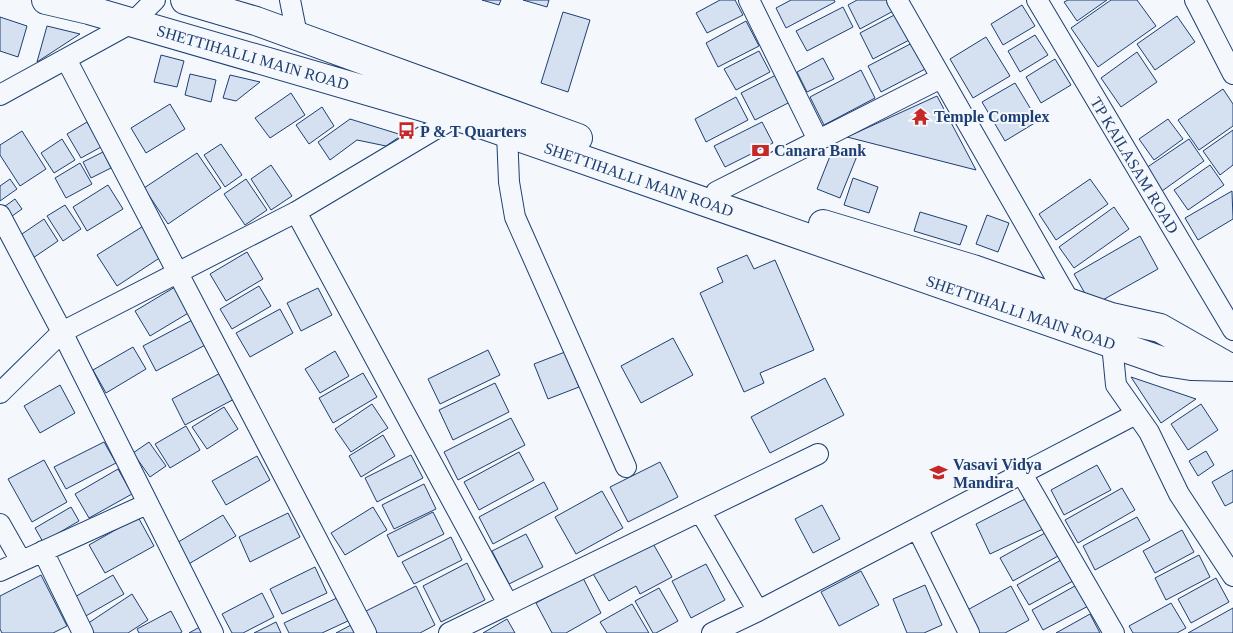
<svg xmlns="http://www.w3.org/2000/svg" width="1233" height="633" viewBox="0 0 1233 633" font-family="'Times New Roman',serif">
	<style>
		.building { fill: #d5e0f0; stroke: #1d3f73 }
		.lines { fill: none; stroke-linecap: round; stroke-linejoin: round }
		.minor-casing { stroke: #1d3f73; stroke-width: 22 }
		.secondary-casing { stroke: #1d3f73; stroke-width: 30 }
		.minor { stroke: #f4f7fb; stroke-width: 20 }
		.secondary { stroke: #f4f7fb; stroke-width: 28 }
		.labels { text-anchor: middle; stroke-width: 4; stroke-linejoin: round; paint-order: stroke }
		.street-label { font-size: 16px; fill: #1d3f73; stroke: #f4f7fb }
		.poi-label { font-size: 16px; font-weight: bold; fill: #1d3f73; stroke: #f4f7fb; text-anchor: start }
	</style>
	<rect width="100%" height="100%" fill="#f4f7fb"/>
	<path class="building" d="M482 0H501L499 5Z
		M523 0H549L547 7Z
		M720 0H735L743 15 707 33 696 13Z
		M791 0H834L835 2 786 28 776 8Z
		M857 0H892L897 9 860 29 848 5Z
		M1068 0H1107L1077 21 1064 2Z
		M1111 0H1137L1156 26 1098 67 1071 28Z
		M1022 5 1035 26 1003 45 991 24Z
		M843 7 853 27 807 51 796 31Z
		M563 12 590 20 568 92 541 83Z
		M900 12 913 38 873 59 860 33Z
		M1177 16 1195 42 1155 70 1137 44Z
		M0 17 27 26 18 57 0 51Z
		M746 21 759 46 718 67 706 43Z
		M47 26 80 34 37 62Z
		M1035 35 1048 55 1020 72 1008 51Z
		M986 37 1010 76 973 98 950 59Z
		M916 41 929 67 881 92 868 66Z
		M759 51 770 72 736 90 724 69Z
		M1137 52 1157 82 1121 107 1101 78Z
		M161 55 184 61 177 87 154 82Z
		M823 58 834 79 807 92 797 72Z
		M1055 59 1071 85 1041 103 1026 77Z
		M861 70 875 98 824 125 810 97Z
		M190 74 216 80 211 102 185 95Z
		M778 74 792 101 755 120 741 93Z
		M230 75 260 82 236 101 223 98Z
		M1015 83 1038 121 1005 141 982 102Z
		M1223 89 1233 104V126L1199 150 1178 120Z
		M291 93 305 115 270 138 255 118Z
		M937 96 976 170 847 137Z
		M736 97 748 120 706 142 695 119Z
		M170 104 185 129 146 153 131 128Z
		M322 107 334 126 309 144 296 125Z
		M350 119 402 135 386 146 357 140 330 160 318 142Z
		M1168 119 1183 139 1154 160 1139 139Z
		M87 122 101 147 81 158 67 134Z
		M762 122 773 143 725 167 714 146Z
		M1233 130V165L1220 175 1203 151Z
		M22 131 46 169 20 186 0 155V145Z
		M62 139 75 160 54 173 41 153Z
		M1189 139 1204 161 1162 191 1146 168Z
		M221 144 242 175 225 187 204 155Z
		M834 146 857 156 840 198 817 189Z
		M103 152 111 168 91 178 83 162Z
		M197 153 221 188 168 224 144 188Z
		M80 163 92 184 66 198 55 178Z
		M271 165 292 196 271 210 251 179Z
		M1210 165 1224 185 1188 210 1174 190Z
		M853 178 878 187 869 213 844 205Z
		M10 179 17 189 0 201V186Z
		M246 179 267 210 245 225 224 194Z
		M1090 179 1108 204 1056 240 1039 214Z
		M108 185 123 209 87 231 73 207Z
		M1232 191 1233 219 1198 240 1185 218Z
		M15 199 22 209 8 219 1 209Z
		M65 205 81 229 63 241 47 216Z
		M1114 207 1129 229 1074 268 1059 247Z
		M920 212 967 226 960 245 914 231Z
		M987 215 1009 223 998 252 976 244Z
		M44 219 58 241 33 258 19 236Z
		M145 225 164 255 117 286 97 255Z
		M1140 236 1158 269 1092 306 1074 274Z
		M247 252 263 279 226 301 210 274Z
		M747 255 754 269 775 260 814 350 760 373 764 383 744 392 700 293 723 282 717 268Z
		M259 286 271 306 232 329 220 309Z
		M175 287 190 312 150 336 135 311Z
		M318 288 332 315 301 331 287 303Z
		M280 309 293 333 250 357 236 333Z
		M198 317 211 342 156 371 143 346Z
		M673 338 693 375 641 403 621 366Z
		M133 347 146 369 106 393 93 370Z
		M488 350 500 375 440 404 428 379Z
		M335 351 349 376 320 393 305 369Z
		M565 352 579 387 548 399 534 364Z
		M226 370 240 396 185 425 172 399Z
		M363 373 377 397 333 423 319 398Z
		M1131 377 1196 399 1161 423Z
		M825 378 844 415 770 453 751 417Z
		M495 383 509 412 453 440 439 410Z
		M60 385 75 413 40 433 24 406Z
		M372 404 388 428 351 452 335 429Z
		M1201 404 1218 430 1188 450 1171 424Z
		M224 407 238 429 207 449 192 427Z
		M511 418 525 445 458 480 444 452Z
		M186 426 200 450 170 468 155 444Z
		M383 435 395 456 361 477 349 456Z
		M104 442 116 463 66 489 54 467Z
		M149 442 166 466 150 477 133 453Z
		M1206 451 1214 465 1198 476 1189 461Z
		M519 452 534 480 479 510 464 482Z
		M411 455 423 478 377 502 365 478Z
		M257 456 270 480 226 505 212 481Z
		M44 460 67 502 32 522 8 479Z
		M660 462 678 497 628 522 610 487Z
		M1097 465 1111 490 1064 515 1051 490Z
		M118 469 132 494 89 518 75 494Z
		M1233 470V502L1225 506 1212 482Z
		M544 482 558 509 493 544 479 517Z
		M424 484 436 509 394 529 382 505Z
		M1122 488 1135 510 1078 543 1065 520Z
		M602 491 623 528 576 554 555 517Z
		M1027 498 1043 529 990 554 976 524Z
		M822 505 840 539 813 553 795 519Z
		M71 507 79 521 43 542 35 528Z
		M373 507 387 530 345 555 331 533Z
		M433 512 444 534 398 557 387 535Z
		M288 513 300 537 250 562 239 537Z
		M223 515 236 536 187 565 175 544Z
		M138 517 154 546 105 573 89 545Z
		M1137 517 1150 540 1095 570 1083 546Z
		M1182 530 1194 552 1155 573 1143 551Z
		M1045 533 1058 556 1013 581 1000 558Z
		M526 534 543 567 509 584 492 551Z
		M451 537 462 560 414 584 402 562Z
		M651 540 672 577 640 594 636 586 609 601 592 572Z
		M1199 555 1210 577 1166 600 1155 578Z
		M1061 560 1073 581 1029 605 1017 585Z
		M467 563 485 600 441 622 423 586Z
		M706 564 725 600 691 618 672 581Z
		M315 567 327 593 282 614 270 589Z
		M861 571 879 605 839 626 821 592Z
		M41 575 67 626 53 633H2L0 629V596Z
		M113 575 124 594 84 617 73 598Z
		M583 578 601 613 566 633H552L536 603Z
		M1216 578 1229 602 1191 623 1178 599Z
		M1082 582 1094 603 1043 630 1032 610Z
		M925 585 942 625 924 633H907L893 599Z
		M416 586 435 625 420 633H377L366 611Z
		M1011 586 1029 620 1005 633H973L962 613Z
		M659 588 678 621 656 633H653L635 601Z
		M262 593 274 617 243 633H232L222 614Z
		M132 594 148 620 128 633H93L87 624Z
		M339 597 350 620 322 633H289L284 623Z
		M1171 603 1186 628 1177 633H1133L1129 626Z
		M632 604 649 633H607L600 622Z
		M1233 608V633H1188Z
		M171 611 182 632 180 633H139L137 629Z
		M1090 614 1100 633H1056Z
		M507 619 515 633H483Z
		M276 622 281 633H254Z
		M205 624 210 633H189Z
		M351 625 355 633H336Z"/>
	<g class="lines">
		<defs>
			<path id="minor" d="M290 0 297 35
				M749 0 818 140
				M897 0 1071 304 1070 309
				M1037 0 1233 330
				M1195 0 1233 74
				M66 59 366 633
				M0 95 133 22 155 0
				M507 133 509 182 515 217 626 467
				M716 192 941 78
				M296 212 508 604
				M0 215 62 332 213 633
				M1112 344 1116 385 1149 432 1179 494 1233 576
				M0 393 62 332 296 212 464 112
				M1022 474 1114 633
				M700 511 758 611
				M0 524 21 561
				M917 528 969 633
				M43 551 83 633
				M0 571 147 504
				M449 633 818 454
				M712 633 758 611 1136 414"/>
			<path id="secondary" d="M46 0 89 10 478 123 1165 362 1191 366 1233 367
				M185 0 256 21 578 138
				M823 224 973 269 1111 317 1160 328 1225 365"/>
		</defs>
		<use href="#minor" class="minor-casing"/>
		<use href="#secondary" class="secondary-casing"/>
		<use href="#minor" class="minor"/>
		<use href="#secondary" class="secondary"/>
	</g>
	<defs>
		<symbol id="temple-bare" viewBox="-9 -9 18 18"><path d="M0-6L5-2H3V0L6.5 2.5H4V6H1.5V3h-3V6H-4V2.5H-6.5L-3 0V-2H-5Z" fill="#c62828" stroke="#f4f7fb" stroke-width="2.5" paint-order="stroke"/></symbol>
		<symbol id="bus-bare" viewBox="-9 -9 18 18"><path d="M-5-6H5V4H4V6H2V4H-2V6H-4V4H-5ZM-3.5-4V0h7V-4ZM-3.5 1.2v1.5H-2V1.2ZM2 1.2v1.5H3.5V1.2Z" fill="#c62828" stroke="#f4f7fb" stroke-width="2.5" paint-order="stroke"/></symbol>
		<symbol id="bank-bare" viewBox="-9 -9 18 18"><path d="M-6-4H6V4H-6ZM0-2.3a2.3 2.3 0 1 0 0 4.6a2.3 2.3 0 1 0 0-4.6Z" fill="#c62828" stroke="#f4f7fb" stroke-width="2.5" paint-order="stroke"/></symbol>
		<symbol id="school-bare" viewBox="-9 -9 18 18"><path d="M0-5L7-2L0 1L-7-2ZM-4 1L0 2.5L4 1V4Q0 6-4 4Z" fill="#c62828" stroke="#f4f7fb" stroke-width="2.5" paint-order="stroke"/></symbol>
	</defs>
	<g fill-rule="evenodd">
		<use href="#temple-bare" x="908" y="104" width="25" height="25"/>
		<use href="#bus-bare" x="394" y="118" width="25" height="25"/>
		<use href="#bank-bare" x="748" y="138" width="25" height="25"/>
		<use href="#school-bare" x="926" y="460" width="25" height="25"/>
	</g>
	<g class="labels">
		<g class="street-label">
			<text transform="translate(253 57) rotate(16)" y="6">SHETTIHALLI MAIN ROAD</text>
			<text transform="translate(1135 165) rotate(59)" y="6">TP KAILASAM ROAD</text>
			<text transform="translate(639 179) rotate(19)" y="6">SHETTIHALLI MAIN ROAD</text>
			<text transform="translate(1021 312) rotate(19)" y="6">SHETTIHALLI MAIN ROAD</text>
		</g>
		<g class="poi-label">
			<text x="934" y="122">Temple Complex</text>
			<text x="420" y="137">P &amp; T Quarters</text>
			<text x="774" y="156">Canara Bank</text>
			<text x="953" y="470">Vasavi Vidya<tspan x="953" dy="18">Mandira</tspan></text>
		</g>
	</g>
</svg>
